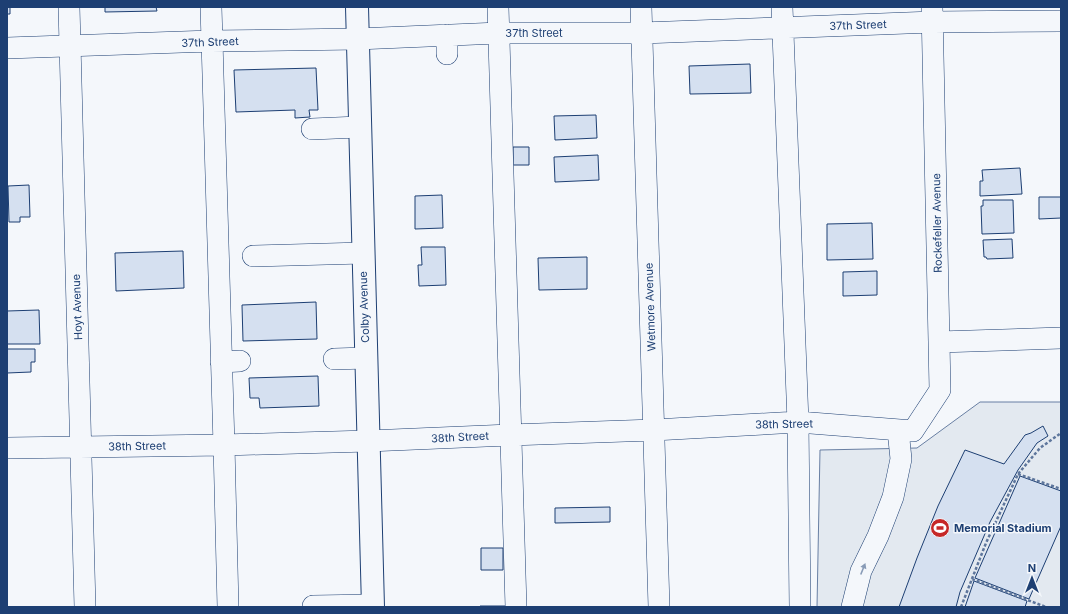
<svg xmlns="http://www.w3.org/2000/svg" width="1068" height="614" viewBox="0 0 1068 614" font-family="Inter,sans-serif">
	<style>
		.green { fill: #e3e9f0; stroke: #687fa3 }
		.building { fill: #d5e0f0; stroke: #1d3f73 }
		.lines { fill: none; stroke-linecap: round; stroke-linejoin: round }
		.minor-casing { stroke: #1d3f73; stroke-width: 22 }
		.major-casing { stroke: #1d3f73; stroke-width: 24 }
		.path { stroke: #5e769c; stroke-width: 2.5; stroke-dasharray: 3 2; stroke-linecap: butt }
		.minor { stroke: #f4f7fb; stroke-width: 21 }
		.major { stroke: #f4f7fb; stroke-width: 22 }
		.oneway { fill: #889bb7 }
		.labels { text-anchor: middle; stroke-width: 3; stroke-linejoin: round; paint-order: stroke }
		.street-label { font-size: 11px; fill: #1d3f73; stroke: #f4f7fb }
		.poi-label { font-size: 11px; font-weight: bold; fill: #1d3f73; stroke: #f4f7fb; text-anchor: start }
	</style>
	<rect width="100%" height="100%" fill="#f4f7fb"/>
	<path class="green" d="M980 402H1061V607H817L820 450 917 448Z"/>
	<path class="building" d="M7 7H10V14H7Z
		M105 7H156L157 11 105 12Z
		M750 64 751 93 690 94 689 66Z
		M316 68 318 110H309L310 117 295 118V110L236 112 234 70Z
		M596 115 597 138 555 140 554 116Z
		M513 147H529V165H513Z
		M598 155 599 180 555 182 554 157Z
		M1020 168 1022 194 980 196V181H983L982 170Z
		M29 185 30 217H20V222H9L8 186Z
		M442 195 443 228 415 229V196Z
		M1039 197H1061V218L1039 219Z
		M983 200H1013L1014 233 982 234 981 206H983Z
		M872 223 873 259 827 260V224Z
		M1012 239 1013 258 987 259 986 257H984L983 240Z
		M421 247H445L446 285 419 286 418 265H422Z
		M183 251 184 288 116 291 115 253Z
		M587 257V289L539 290 538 258Z
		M877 271V295L843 296V272Z
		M316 302 317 339 243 341 242 305Z
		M39 310 40 344H7V311Z
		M7 349H35V362H31V372L7 373Z
		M318 376 319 406 260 408 259 398H250L249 378Z
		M1043 426 1048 436 1037 443 1018 470 990 522 960 592 956 607H899L917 558 938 506 965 450 1004 464 1025 435 1031 433Z
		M1020 476 1061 491V526L1029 599 975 578Z
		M610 507V522L555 523V508Z
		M481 548H503V570H481Z
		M974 581 1027 601 1025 607H965Z
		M480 606H510V607H480Z"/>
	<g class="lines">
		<defs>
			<path id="minor" d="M69 7 85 607
				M211 7 224 445 228 607
				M498 7 516 607
				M641 7 659 607
				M782 7 798 422 800 607
				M447 35V54
				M7 48 211 41 357 39 499 33H642L933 22 1061 21
				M312 129 359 127
				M253 256 363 253
				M939 342 1061 338
				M334 359 366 358
				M221 362 240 361
				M7 448 224 445 368 441 510 435 654 430 798 422 913 431 940 390 932 7
				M313 606 372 605
				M852 607 861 571 878 536 893 497 901 459 898 430"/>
			<path id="major" d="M357 7 373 607"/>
		</defs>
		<use href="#minor" class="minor-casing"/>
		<use href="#major" class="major-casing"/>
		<path class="path" d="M1018 474 1061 489
			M972 579 1046 607
			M961 607 986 543 1018 474 1040 448 1061 433"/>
		<use href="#minor" class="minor"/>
		<use href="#major" class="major"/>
	</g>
	<defs><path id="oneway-solid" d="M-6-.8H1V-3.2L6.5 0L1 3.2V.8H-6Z"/></defs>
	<use class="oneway" href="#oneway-solid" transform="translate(863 569) rotate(-68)"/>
	<defs>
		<symbol id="stadium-disc" viewBox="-11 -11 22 22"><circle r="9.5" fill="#c62828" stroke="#f4f7fb"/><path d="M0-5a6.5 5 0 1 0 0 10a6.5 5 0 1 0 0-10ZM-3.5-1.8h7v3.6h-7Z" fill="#fff"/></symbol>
	</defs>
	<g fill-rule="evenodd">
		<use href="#stadium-disc" x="929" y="517" width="22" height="22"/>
	</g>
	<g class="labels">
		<g class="street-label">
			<text transform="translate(858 25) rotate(-2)" y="4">37th Street</text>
			<text x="534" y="37">37th Street</text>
			<text transform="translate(210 42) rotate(-2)" y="4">37th Street</text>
			<text transform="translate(937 223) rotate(-91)" y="4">Rockefeller Avenue</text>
			<text transform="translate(77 307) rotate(-92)" y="4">Hoyt Avenue</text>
			<text transform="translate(364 307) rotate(-92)" y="4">Colby Avenue</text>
			<text transform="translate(650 307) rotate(-92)" y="4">Wetmore Avenue</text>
			<text transform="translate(784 424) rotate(-1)" y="4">38th Street</text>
			<text transform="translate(460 437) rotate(-3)" y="4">38th Street</text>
			<text transform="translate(137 446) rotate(-1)" y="4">38th Street</text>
		</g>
		<g class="poi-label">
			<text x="954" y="532">Memorial Stadium</text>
		</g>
	</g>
	<rect width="1068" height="614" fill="none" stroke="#1d3f73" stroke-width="16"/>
	<g transform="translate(1032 578)" stroke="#f4f7fb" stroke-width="3" paint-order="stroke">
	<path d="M0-3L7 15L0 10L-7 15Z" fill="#1d3f73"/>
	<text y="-6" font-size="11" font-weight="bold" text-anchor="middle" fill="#1d3f73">N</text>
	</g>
</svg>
